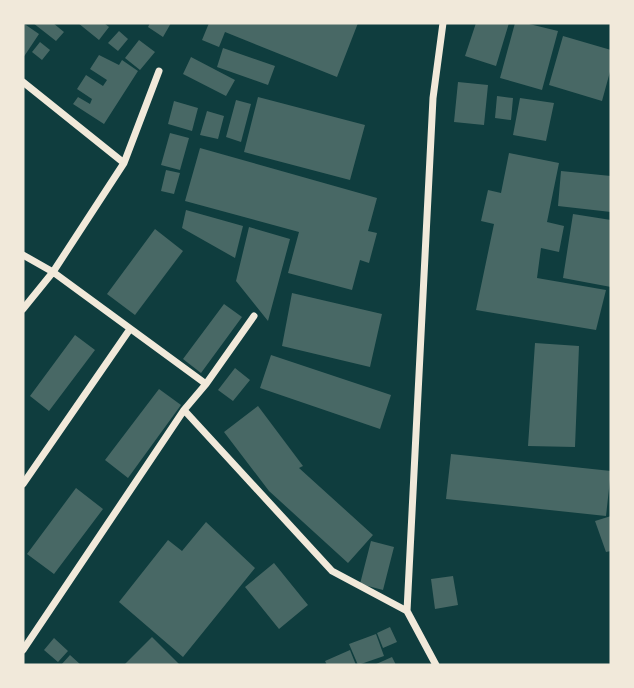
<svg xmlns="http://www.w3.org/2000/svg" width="634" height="688" viewBox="0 0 634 688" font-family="'DejaVu Sans',sans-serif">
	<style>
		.building { fill: #486865 }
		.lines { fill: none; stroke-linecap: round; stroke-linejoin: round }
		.minor { stroke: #f1e9da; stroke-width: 7 }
	</style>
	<rect width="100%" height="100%" fill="#0f3d3e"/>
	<path class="building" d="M23 23 39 34 23 58Z
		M33 23H53L64 32 56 41Z
		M78 23H104L109 27 99 40Z
		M150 23H171L163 37 148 27Z
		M209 23H358L337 77 225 32 219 47 202 40Z
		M476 23H509L496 66 465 56Z
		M515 23H525L558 31 542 90 500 78Z
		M119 31 128 39 118 51 108 43Z
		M563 36 611 50V68L602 101 549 85Z
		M139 40 155 52 140 70 125 58Z
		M40 42 50 50 42 60 32 52Z
		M223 48 275 66 268 85 217 67Z
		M99 55 119 65 122 60 138 71 104 124 73 104 78 97 90 104 92 99 77 89 86 75 103 86 107 80 90 69Z
		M191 57 235 80 226 96 183 74Z
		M458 82 488 85 484 125 454 122Z
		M497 96 513 98 511 120 495 118Z
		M258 97 365 125 350 180 244 152Z
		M520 98 554 103 546 141 513 135Z
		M236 100 251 104 241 142 226 137Z
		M174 101 198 108 192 131 168 124Z
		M207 111 224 116 218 139 200 135Z
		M170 133 189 138 180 170 161 165Z
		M200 148 377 198 368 231 377 233 369 263 360 260 352 290 288 273 299 232 185 201Z
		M509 153 559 163 547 222 564 226 559 252 541 248 537 278 606 290 596 330 476 310 494 224 481 221 488 190 501 193Z
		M166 170 180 173 174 194 161 191Z
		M561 171 611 176V212L558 206Z
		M186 210 243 226 235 258 182 228Z
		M573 214 611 220V287L563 278Z
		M249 227 290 239 268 321 236 281Z
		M155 229 183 251 135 315 107 294Z
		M292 293 382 314 370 367 282 346Z
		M224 304 242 317 201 373 183 359Z
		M75 335 95 350 49 411 30 396Z
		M535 343 579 346 575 447 528 446Z
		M271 355 391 395 380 429 260 388Z
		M235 368 250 380 233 401 218 390Z
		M159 389 181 405 128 478 105 460Z
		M258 406 303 466 299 468 373 535 348 563 269 491 224 432Z
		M451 454 611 471 606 516 446 499Z
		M76 488 103 509 54 574 27 554Z
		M611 516V551L606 552 595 521Z
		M206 522 255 568 183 657 119 602 168 540 182 551Z
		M371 541 394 547 383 590 360 584Z
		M274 563 308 605 279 629 245 587Z
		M453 576 458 605 435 609 431 579Z
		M390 627 397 642 383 648 377 633Z
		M376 634 384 656 358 665 349 644Z
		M152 637 180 665H124Z
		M54 638 68 651 58 662 44 650Z
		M350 650 356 665H327L325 661Z
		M70 655 81 665H61Z
		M392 657 396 665H374Z"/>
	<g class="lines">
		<path class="minor" d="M23 82 124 163 159 71
			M23 255 53 272 206 384
			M23 309 53 272 124 163
			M184 410 332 571 407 611 436 665
			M23 484 130 329
			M407 611 433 98 443 23
			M23 650 184 410 206 384 254 316"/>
	</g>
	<rect width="634" height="688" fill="none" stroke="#f1e9da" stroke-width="49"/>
</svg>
